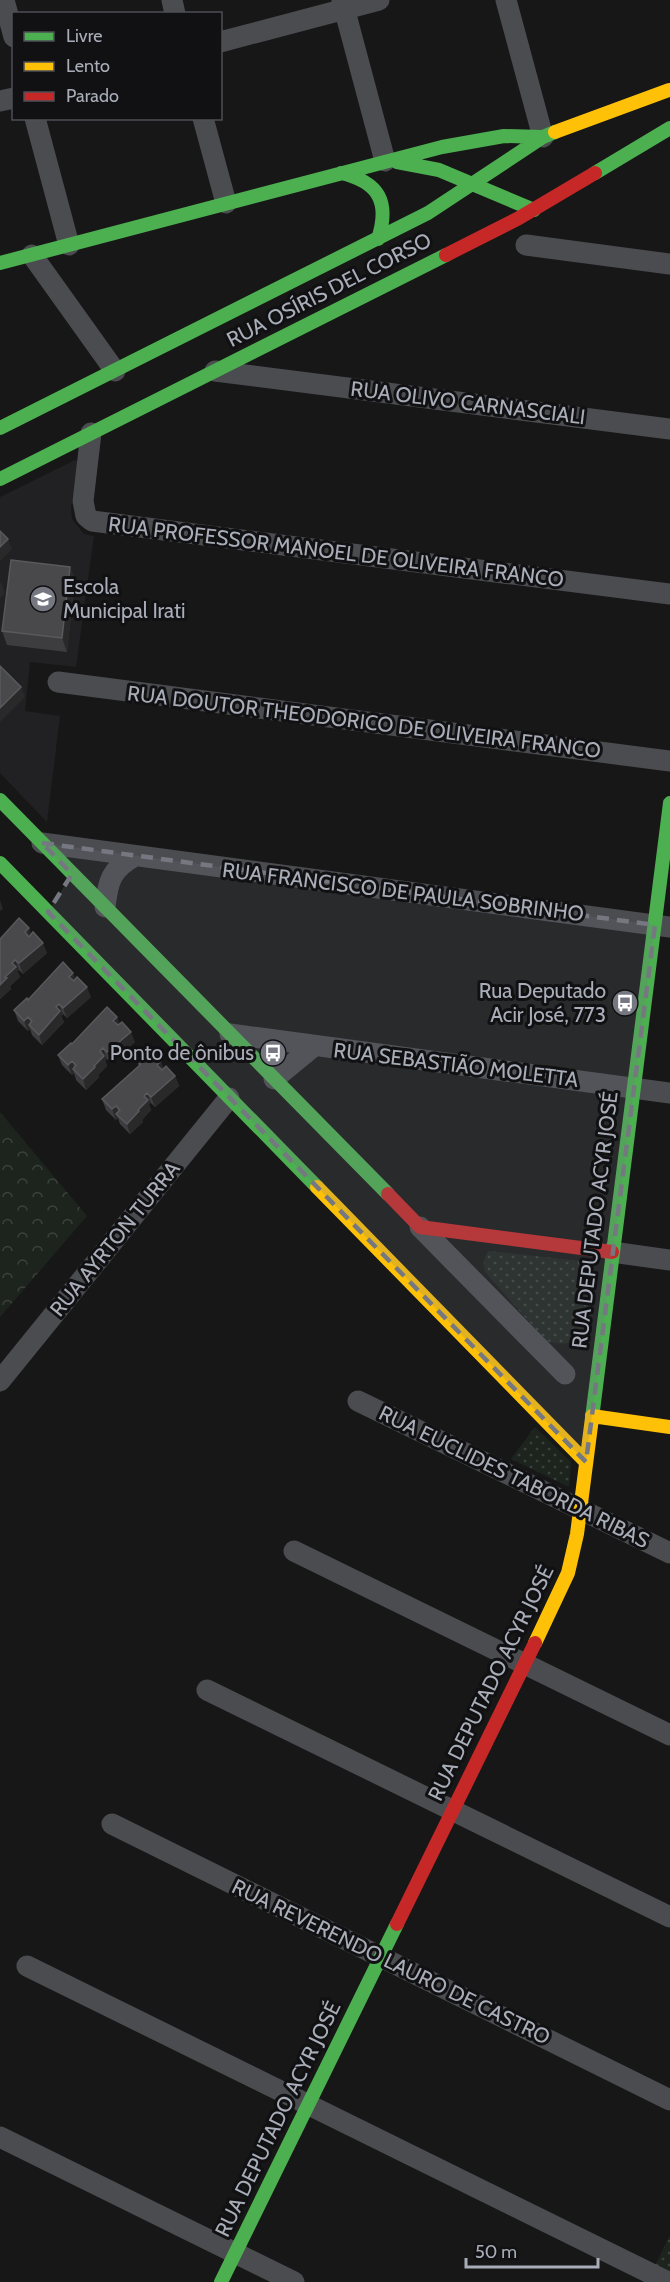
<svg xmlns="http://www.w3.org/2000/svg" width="670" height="2282" viewBox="0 0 670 2282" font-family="Cabin,sans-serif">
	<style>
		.built { fill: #212123 }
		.forest { fill: url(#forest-crowns) }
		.park { fill: url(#park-dots) }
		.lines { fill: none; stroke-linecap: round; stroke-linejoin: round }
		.street { stroke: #4b4c50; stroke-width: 21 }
		.fast { stroke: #4caf50; stroke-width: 14 }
		.slow { stroke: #ffc107; stroke-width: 14 }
		.jam { stroke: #c62828; stroke-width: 14 }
		.wall { fill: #3d3d3f }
		.shaded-wall { fill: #29292a }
		.building { fill: #49494c; stroke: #58595d; stroke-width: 1.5 }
		.marked { fill: #757880; fill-opacity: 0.2; stroke: #757880; stroke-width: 4.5; stroke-dasharray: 12 8; stroke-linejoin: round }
		.labels { text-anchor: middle; stroke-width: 6; stroke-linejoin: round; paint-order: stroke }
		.street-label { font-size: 21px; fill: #a8adb8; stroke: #111113 }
		.poi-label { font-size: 21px; fill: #a8adb8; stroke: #111113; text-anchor: end }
	</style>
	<defs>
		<pattern id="forest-crowns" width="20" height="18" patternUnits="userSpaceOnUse" patternTransform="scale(1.5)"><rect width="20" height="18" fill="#1d241e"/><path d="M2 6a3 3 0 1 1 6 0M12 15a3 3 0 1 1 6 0" fill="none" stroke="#3b413d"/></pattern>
		<pattern id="park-dots" width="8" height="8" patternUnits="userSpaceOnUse" patternTransform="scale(1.5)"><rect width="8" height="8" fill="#1d241e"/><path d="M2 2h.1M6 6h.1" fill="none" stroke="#3b413d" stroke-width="1.8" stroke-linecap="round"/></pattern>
	</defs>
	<rect width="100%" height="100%" fill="#171717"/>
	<path class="built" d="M75 460 78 461 71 508 72 519 84 534 94 536 76 667 30 662 25 711 60 716 47 822 0 773V497Z"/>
	<path class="forest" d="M0 1112 87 1216 0 1317Z"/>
	<path class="park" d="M489 1251 581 1261 588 1266 592 1273C589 1288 588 1329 578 1338 569 1346 557 1344 546 1341L485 1272C483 1263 483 1258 489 1251Z
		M535 1427 571 1462 569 1487 511 1459Z
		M670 2235V2282H647Z"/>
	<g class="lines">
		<path class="street" d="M4 0 14 37
			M172 0 175 14
			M342 0 385 161
			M506 0 543 137
			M220 42 379 0
			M0 101 14 98
			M35 118 69 245
			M203 118 226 203
			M526 245 670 264
			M32 255 115 371
			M215 371 670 429
			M91 433 83 501 86 516 92 521 670 594
			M58 682 670 761
			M42 843 670 927
			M105 907C108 881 111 869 135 856
			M230 1034 670 1093
			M274 1079 313 1047
			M420 1227 565 1374
			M612 1252 670 1260
			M0 1381 229 1098
			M358 1401 670 1553
			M294 1551 670 1735
			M207 1690 670 1917
			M112 1824 670 2100
			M27 1966 668 2282
			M0 2137 294 2282"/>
		<path class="fast" d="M397 162 439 170 534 210
			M341 173C379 182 390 202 378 239
			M595 173 670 128
			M0 263 442 147 504 136 543 137
			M0 428 428 213 543 137 555 132
			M0 479 446 255
			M0 800 388 1194
			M0 863 317 1187
			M592 1418 670 803
			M221 2282 397 1924"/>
		<path class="slow" d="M555 132 669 90
			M317 1187 586 1462
			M592 1416 670 1427
			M535 1643 568 1573 577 1534 592 1418"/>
		<path class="jam" d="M446 255 519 218 595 173
			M388 1194 420 1227 612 1252
			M397 1924 535 1643"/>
	</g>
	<path class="wall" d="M70 567 75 580 67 652 7 645 2 631Z
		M31 935 47 953 23 974 19 970 17 971 20 977 10 986 11 989 0 999V939Z
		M76 979 91 997 67 1018 63 1014 61 1016 64 1022 42 1045 32 1035 30 1029 28 1031 18 1021 14 1010 28 1000Z
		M117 1017 119 1024 135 1042 111 1063 107 1059 105 1060 107 1066 98 1075 99 1077 86 1090 76 1080 74 1073 72 1075 62 1065 58 1055 72 1044Z
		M139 1064 163 1068 175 1076 179 1086 155 1107 151 1103 149 1104 151 1110 142 1120 143 1122 130 1134 120 1124 118 1118 116 1120 106 1110 102 1099 139 1066Z"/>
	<path class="shaded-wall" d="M8 539 12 549 0 561V547Z
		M70 567 75 580 67 652 62 638Z
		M1 582 5 593 0 598V584Z
		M21 687 25 697 0 722V708Z
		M0 900 3 909 0 911Z
		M29 928 33 939 29 943 25 932Z
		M43 943 47 953 23 974 19 963Z
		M15 960 19 970 17 971 20 977 10 986 11 989 0 999V985L5 977 12 963Z
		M73 973 77 983 73 987 69 977Z
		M87 987 91 997 67 1018 63 1008Z
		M59 1004 63 1014 61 1016 64 1022 42 1045 39 1035 56 1007Z
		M28 1017 32 1027 29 1025 30 1029 28 1031 24 1021Z
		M117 1017 121 1027 117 1031 113 1021Z
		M131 1032 135 1042 111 1063 107 1052Z
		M103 1048 107 1059 105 1060 107 1066 98 1075 99 1077 86 1090 83 1079 94 1066 100 1051Z
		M72 1061 76 1072 73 1069 74 1073 72 1075 68 1065Z
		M161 1061 165 1072 157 1065Z
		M175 1076 179 1086 155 1107 151 1097Z
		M147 1093 151 1103 149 1104 151 1110 142 1120 143 1122 130 1134 127 1124 138 1110 144 1096Z
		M116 1106 120 1116 116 1114 118 1118 116 1120 112 1109Z"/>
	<path class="building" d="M0 531 8 539 0 547Z
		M11 560 70 567 62 638 2 631Z
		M0 666 21 687 0 708Z
		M19 918 29 928 25 932 29 937 33 932 43 943 19 963 15 960 12 963 16 967 5 977 7 978 0 985V939Z
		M63 962 73 973 69 977 74 981 77 977 87 987 63 1008 59 1004 56 1007 60 1011 39 1035 29 1025 32 1021 28 1017 24 1021 14 1010 27 998 28 1000Z
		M107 1007 117 1017 113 1021 118 1025 122 1022 131 1032 107 1052 103 1048 100 1051 104 1056 94 1066 95 1067 83 1079 73 1069 76 1065 72 1061 68 1065 58 1055 71 1043 72 1044Z
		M151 1051 161 1061 157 1065 162 1070 166 1066 175 1076 151 1097 147 1093 144 1096 148 1100 138 1110 139 1111 127 1124 116 1114 120 1110 116 1106 112 1109 102 1099 140 1065 139 1064Z"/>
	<path class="marked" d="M42 843 655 925 586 1462 48 912 72 874Z"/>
	<defs>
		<symbol id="school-disc" viewBox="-11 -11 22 22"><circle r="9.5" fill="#757880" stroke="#111113"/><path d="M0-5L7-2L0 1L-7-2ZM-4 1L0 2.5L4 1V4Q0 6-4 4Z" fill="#fff"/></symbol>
		<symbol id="bus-disc" viewBox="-11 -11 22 22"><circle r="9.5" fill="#757880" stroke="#111113"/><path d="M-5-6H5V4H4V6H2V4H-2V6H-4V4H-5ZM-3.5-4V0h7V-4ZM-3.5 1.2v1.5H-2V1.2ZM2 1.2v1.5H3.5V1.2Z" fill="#fff"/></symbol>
	</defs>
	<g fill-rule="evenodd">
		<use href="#school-disc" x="28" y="584" width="30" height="30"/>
		<use href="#bus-disc" x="610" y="988" width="30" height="30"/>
		<use href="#bus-disc" x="258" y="1038" width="30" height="30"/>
	</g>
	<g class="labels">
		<g class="street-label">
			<text transform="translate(329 290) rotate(-27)" y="7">RUA OSÍRIS DEL CORSO</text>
			<text transform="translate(468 403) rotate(7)" y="7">RUA OLIVO CARNASCIALI</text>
			<text transform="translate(336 552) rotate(7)" y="7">RUA PROFESSOR MANOEL DE OLIVEIRA FRANCO</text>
			<text transform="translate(364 722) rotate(7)" y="7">RUA DOUTOR THEODORICO DE OLIVEIRA FRANCO</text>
			<text transform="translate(403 892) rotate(7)" y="7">RUA FRANCISCO DE PAULA SOBRINHO</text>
			<text transform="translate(456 1065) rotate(7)" y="7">RUA SEBASTIÃO MOLETTA</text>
			<text transform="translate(595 1220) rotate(-83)" y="7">RUA DEPUTADO ACYR JOSÉ</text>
			<text transform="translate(115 1239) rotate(-51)" y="7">RUA AYRTON TURRA</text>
			<text transform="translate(514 1477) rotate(26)" y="7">RUA EUCLIDES TABORDA RIBAS</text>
			<text transform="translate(491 1683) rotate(-64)" y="7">RUA DEPUTADO ACYR JOSÉ</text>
			<text transform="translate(391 1962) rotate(26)" y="7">RUA REVERENDO LAURO DE CASTRO</text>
			<text transform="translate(278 2119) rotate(-64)" y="7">RUA DEPUTADO ACYR JOSÉ</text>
		</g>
		<g class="poi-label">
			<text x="63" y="594" text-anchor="start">Escola<tspan x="63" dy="24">Municipal Irati</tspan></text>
			<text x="606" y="998">Rua Deputado<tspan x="606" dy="24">Acir José, 773</tspan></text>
			<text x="254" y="1060">Ponto de ônibus</text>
		</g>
	</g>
	<rect x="12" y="12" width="210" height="108" fill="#111113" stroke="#4d4f55" stroke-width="1.5"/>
	<rect x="24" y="32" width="30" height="9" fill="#4caf50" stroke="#4d4f55" stroke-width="1.5"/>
	<text x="66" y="42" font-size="18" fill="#a8adb8">Livre</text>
	<rect x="24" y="62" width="30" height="9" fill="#ffc107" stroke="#4d4f55" stroke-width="1.5"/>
	<text x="66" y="72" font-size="18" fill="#a8adb8">Lento</text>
	<rect x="24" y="92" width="30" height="9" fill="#c62828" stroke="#4d4f55" stroke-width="1.5"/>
	<text x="66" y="102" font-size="18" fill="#a8adb8">Parado</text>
	<path d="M466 2258v9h132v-9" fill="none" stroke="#a8adb8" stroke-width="3"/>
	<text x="475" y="2258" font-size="18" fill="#a8adb8" stroke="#111113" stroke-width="4.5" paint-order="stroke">50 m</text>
</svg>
